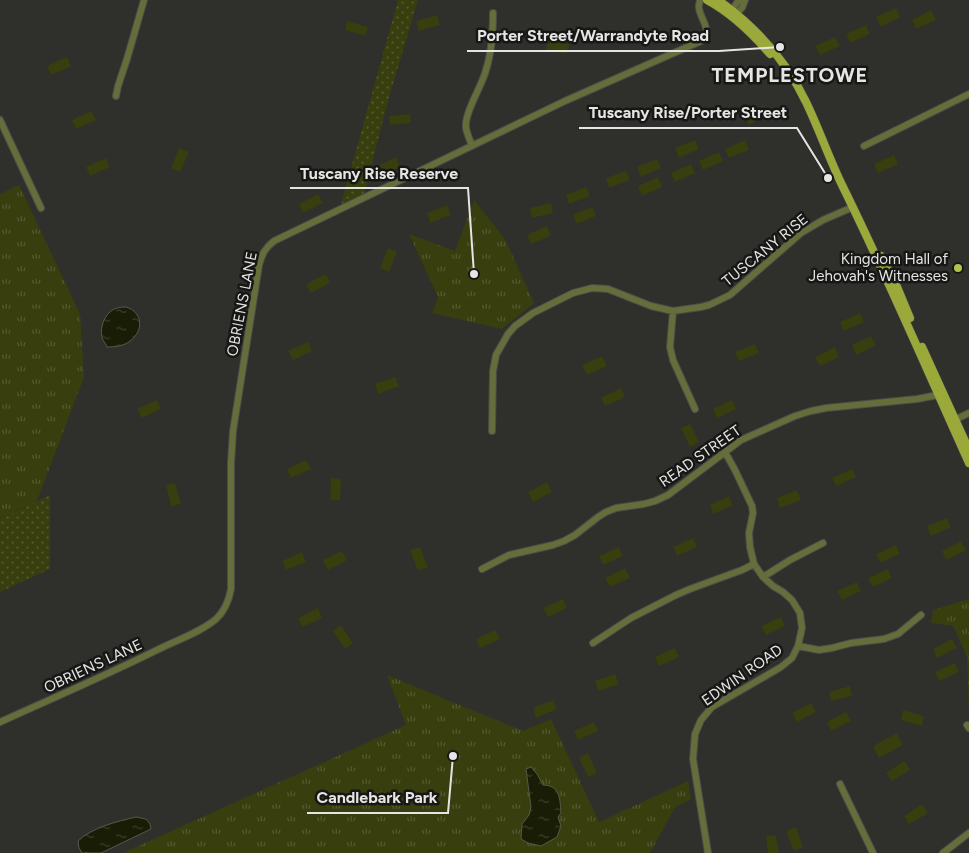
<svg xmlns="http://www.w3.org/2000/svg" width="969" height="853" viewBox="0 0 969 853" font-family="Figtree,sans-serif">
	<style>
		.grass { fill: url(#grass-dots) }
		.park { fill: url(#park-tufts) }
		.pitch { fill: #383e0e }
		.water { fill: url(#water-ripples); stroke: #575949 }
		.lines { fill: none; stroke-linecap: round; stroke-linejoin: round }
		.minor-casing { stroke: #4c4c49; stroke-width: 8 }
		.major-casing { stroke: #4c4c49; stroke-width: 9 }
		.minor { stroke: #656d3b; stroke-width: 6 }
		.major { stroke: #9aa939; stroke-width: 8 }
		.poi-dot { fill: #b2c34c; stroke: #171716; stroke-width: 2 }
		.labels { text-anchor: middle; stroke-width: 5; stroke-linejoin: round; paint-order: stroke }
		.street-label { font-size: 15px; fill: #e5e6e4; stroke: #171716 }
		.poi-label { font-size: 15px; fill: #e5e6e4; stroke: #171716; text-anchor: end }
		.district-label { font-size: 20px; font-weight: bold; letter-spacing: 1px; fill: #e5e6e4; stroke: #171716 }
		.leader { fill: none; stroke: #e5e6e4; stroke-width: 2 }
		.callout-dot { fill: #e5e6e4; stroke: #171716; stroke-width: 2 }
		.callout-label { font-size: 16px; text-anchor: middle; font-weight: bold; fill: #e5e6e4; stroke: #171716; stroke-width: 5; stroke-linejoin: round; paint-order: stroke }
	</style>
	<defs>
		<pattern id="grass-dots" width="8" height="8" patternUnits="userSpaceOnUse" patternTransform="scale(1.25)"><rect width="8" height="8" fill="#383e0e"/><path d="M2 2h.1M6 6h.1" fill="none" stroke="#555a31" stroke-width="1.8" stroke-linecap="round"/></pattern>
		<pattern id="park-tufts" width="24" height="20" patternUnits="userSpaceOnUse" patternTransform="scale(1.25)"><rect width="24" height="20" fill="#383e0e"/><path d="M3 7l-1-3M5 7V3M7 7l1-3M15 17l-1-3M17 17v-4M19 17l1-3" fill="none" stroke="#555a31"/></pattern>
		<pattern id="water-ripples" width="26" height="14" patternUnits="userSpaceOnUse" patternTransform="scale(1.25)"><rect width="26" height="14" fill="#1a1d06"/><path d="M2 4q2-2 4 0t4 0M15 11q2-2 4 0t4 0" fill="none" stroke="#3b3e2a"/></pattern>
	</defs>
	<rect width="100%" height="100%" fill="#2f2f2c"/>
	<path class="grass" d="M398 0H418L388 101 364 194 341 204Z
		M50 495V569L0 592V519Z"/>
	<path class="park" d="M19 185 80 314 84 377 37 501 0 519V194Z
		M474 200 505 239 534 303 502 329 432 313 438 297 409 234 455 251Z
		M969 599V712L967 656 953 626 931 623 933 610Z
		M387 675 523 731 551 719 599 822 688 781 691 799 675 807 650 853H123L406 725Z"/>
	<path class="pitch" d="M896 8 900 17 881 27 876 17Z
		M931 10 936 20 916 29 912 20Z
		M437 15 440 25 419 31 416 21Z
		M347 21 368 27 365 36 345 30Z
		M866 25 870 34 850 43 846 34Z
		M835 37 840 46 820 55 815 46Z
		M548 40 569 44 567 54 546 50Z
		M67 57 71 66 51 75 47 66Z
		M763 105 768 114 749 125 744 117Z
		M91 111 96 120 76 129 72 120Z
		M410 114 411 123 390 125 389 116Z
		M695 140 699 149 679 158 675 148Z
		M745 140 749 150 729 158 725 149Z
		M179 148 189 152 180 172 171 168Z
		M719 152 723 161 703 170 699 161Z
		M894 155 898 164 878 173 874 164Z
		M396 157 400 167 380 176 376 167Z
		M106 158 110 167 90 176 86 167Z
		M657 159 661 168 641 177 637 167Z
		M691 164 695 173 675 182 671 173Z
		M626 171 630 180 609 188 606 178Z
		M658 177 662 187 642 196 638 186Z
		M586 187 590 196 569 204 566 195Z
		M318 194 323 203 303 213 299 204Z
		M551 203 553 213 532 218 530 208Z
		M447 205 451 215 430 223 427 213Z
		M592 207 596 216 577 224 573 215Z
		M547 226 551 236 531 244 527 235Z
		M388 248 397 252 389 272 380 268Z
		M326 274 330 283 311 293 306 284Z
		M860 313 864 322 844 331 840 322Z
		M871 336 876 345 856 355 852 345Z
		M308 342 312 351 293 360 288 351Z
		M755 344 759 353 739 361 735 352Z
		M835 347 839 357 820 366 815 357Z
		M602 356 607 366 587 375 582 365Z
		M395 377 399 386 378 394 375 384Z
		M621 388 625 397 605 406 601 398Z
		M157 400 161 409 142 418 137 409Z
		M732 400 736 409 717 418 713 409Z
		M690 424 699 442 690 447 681 428Z
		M306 460 311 469 291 478 287 469Z
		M852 469 856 477 836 486 832 478Z
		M331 478 341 479 340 500H330Z
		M547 482 552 492 533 502 528 492Z
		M175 483 181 504 171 506 166 485Z
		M797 490 801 500 780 508 777 498Z
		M729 496 733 505 713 514 710 505Z
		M947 518 951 527 931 536 927 526Z
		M693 538 697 547 677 556 673 547Z
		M961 541 966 550 946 560 942 551Z
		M896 545 900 554 880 563 876 554Z
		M420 547 428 567 418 571 410 550Z
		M619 547 623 556 603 565 599 556Z
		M342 551 347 560 328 570 323 560Z
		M302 552 306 562 286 570 282 561Z
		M625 568 630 578 610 587 605 578Z
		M888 569 892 578 873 587 868 578Z
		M857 582 861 591 842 600 837 591Z
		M563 599 567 608 548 617 543 608Z
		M318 608 322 618 302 627 298 618Z
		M781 617 785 626 766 635 761 626Z
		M341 625 353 643 345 649 333 631Z
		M495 630 500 639 480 648 476 639Z
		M952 639 957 648 937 658 933 649Z
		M675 648 679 657 659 666 655 657Z
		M955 663 959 672 939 681 935 672Z
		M615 674 619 684 598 691 595 681Z
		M850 686 852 696 831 701 829 692Z
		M553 700 557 709 536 718 533 708Z
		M811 703 816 712 797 722 792 713Z
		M903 710 924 716 922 726 901 720Z
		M846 712 851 721 831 731 827 722Z
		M594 722 598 731 578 740 574 731Z
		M897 733 903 745 879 758 873 746Z
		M588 753 597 773 588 777 579 758Z
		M905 761 910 770 892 781 886 773Z
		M922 804 928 813 909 824 904 816Z
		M796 827 803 848 794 851 786 831Z
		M776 835 779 853H768L766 836Z"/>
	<path class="water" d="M126 307C143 312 144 331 130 341 124 346 115 347 107 347 106 344 104 342 103 340 99 331 103 318 110 312 114 308 120 307 126 307Z
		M531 767 537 774 543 785C560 785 560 799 561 813L558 817 561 826 557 837 541 846 528 843 521 839 522 824 529 815 531 807 526 769Z
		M136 817 146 819 150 824 151 829 101 853H82L79 848 78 841C91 828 118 821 136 817Z"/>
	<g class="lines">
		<defs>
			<path id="minor" d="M732 14 734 7 739 0
				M733 17 742 8 745 0
				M116 96 118 86 127 59 144 0
				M0 120 41 208
				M472 146C470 140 467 134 466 128 464 113 482 86 486 70 492 51 493 33 493 13
				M864 146 969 94
				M673 311 670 347 673 360 695 409
				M952 421 969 413
				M492 431 493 371 496 355 508 334 515 326 533 313 573 293 592 288 608 289 651 306 673 311 701 307 709 305 730 295 801 233 823 220 853 207
				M482 569 509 555 553 545 564 541 575 535 598 517 606 512 616 508 644 504 655 501 668 495 741 440 795 416 811 411 826 408 917 399 943 394
				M763 577 790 560 823 543
				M593 643 631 618 676 595 690 589 742 570 754 564
				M798 646 819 650 832 648 851 643 884 639 898 634 921 615
				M0 722C53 698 107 675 159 649 177 640 201 632 216 619 225 611 229 600 231 589V463L233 431 259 265C262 254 265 248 274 241L565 101 701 41C714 32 700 19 699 8 698 6 700 2 700 0
				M967 725 969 728
				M840 784 873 853
				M708 853 693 759 695 734 701 720 712 707 781 667 792 658 798 646 802 628 800 613 792 600 783 592 773 586 763 577 754 564 750 547 749 533 753 513 752 506 735 470 725 452
				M943 853 969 833"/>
			<path id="major" d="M707 0C731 13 752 33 770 54
				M718 0C756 27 786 60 806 102 819 129 829 158 842 185 887 276 927 370 969 463
				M881 256 895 282 910 318
				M922 347 969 450"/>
		</defs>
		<use href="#minor" class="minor-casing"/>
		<use href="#major" class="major-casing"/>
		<use href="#minor" class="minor"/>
		<use href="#major" class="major"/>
	</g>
	<circle class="poi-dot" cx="958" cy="268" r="5"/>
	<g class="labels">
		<g class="street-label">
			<text transform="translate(765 250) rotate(-39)" y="5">TUSCANY RISE</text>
			<text transform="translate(242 304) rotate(-79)" y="5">OBRIENS LANE</text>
			<text transform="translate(700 456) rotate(-35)" y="5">READ STREET</text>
			<text transform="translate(93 666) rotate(-25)" y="5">OBRIENS LANE</text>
			<text transform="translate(742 675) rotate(-35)" y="5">EDWIN ROAD</text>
		</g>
		<g class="poi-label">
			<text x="948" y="264">Kingdom Hall of<tspan x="948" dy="17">Jehovah's Witnesses</tspan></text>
		</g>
		<g class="district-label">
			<text x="790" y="82">TEMPLESTOWE</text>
		</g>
	</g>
	<path class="leader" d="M780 47L719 51H467M828 178L797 128H579M474 274L468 188H290M453 756L448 813H307"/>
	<g class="callout-dot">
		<circle cx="780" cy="47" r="5"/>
		<circle cx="828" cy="178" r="5"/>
		<circle cx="474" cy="274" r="5"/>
		<circle cx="453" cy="756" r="5"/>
	</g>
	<g class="callout-label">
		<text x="593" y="41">Porter Street/Warrandyte Road</text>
		<text x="688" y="118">Tuscany Rise/Porter Street</text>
		<text x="379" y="179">Tuscany Rise Reserve</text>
		<text x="377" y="803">Candlebark Park</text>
	</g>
</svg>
